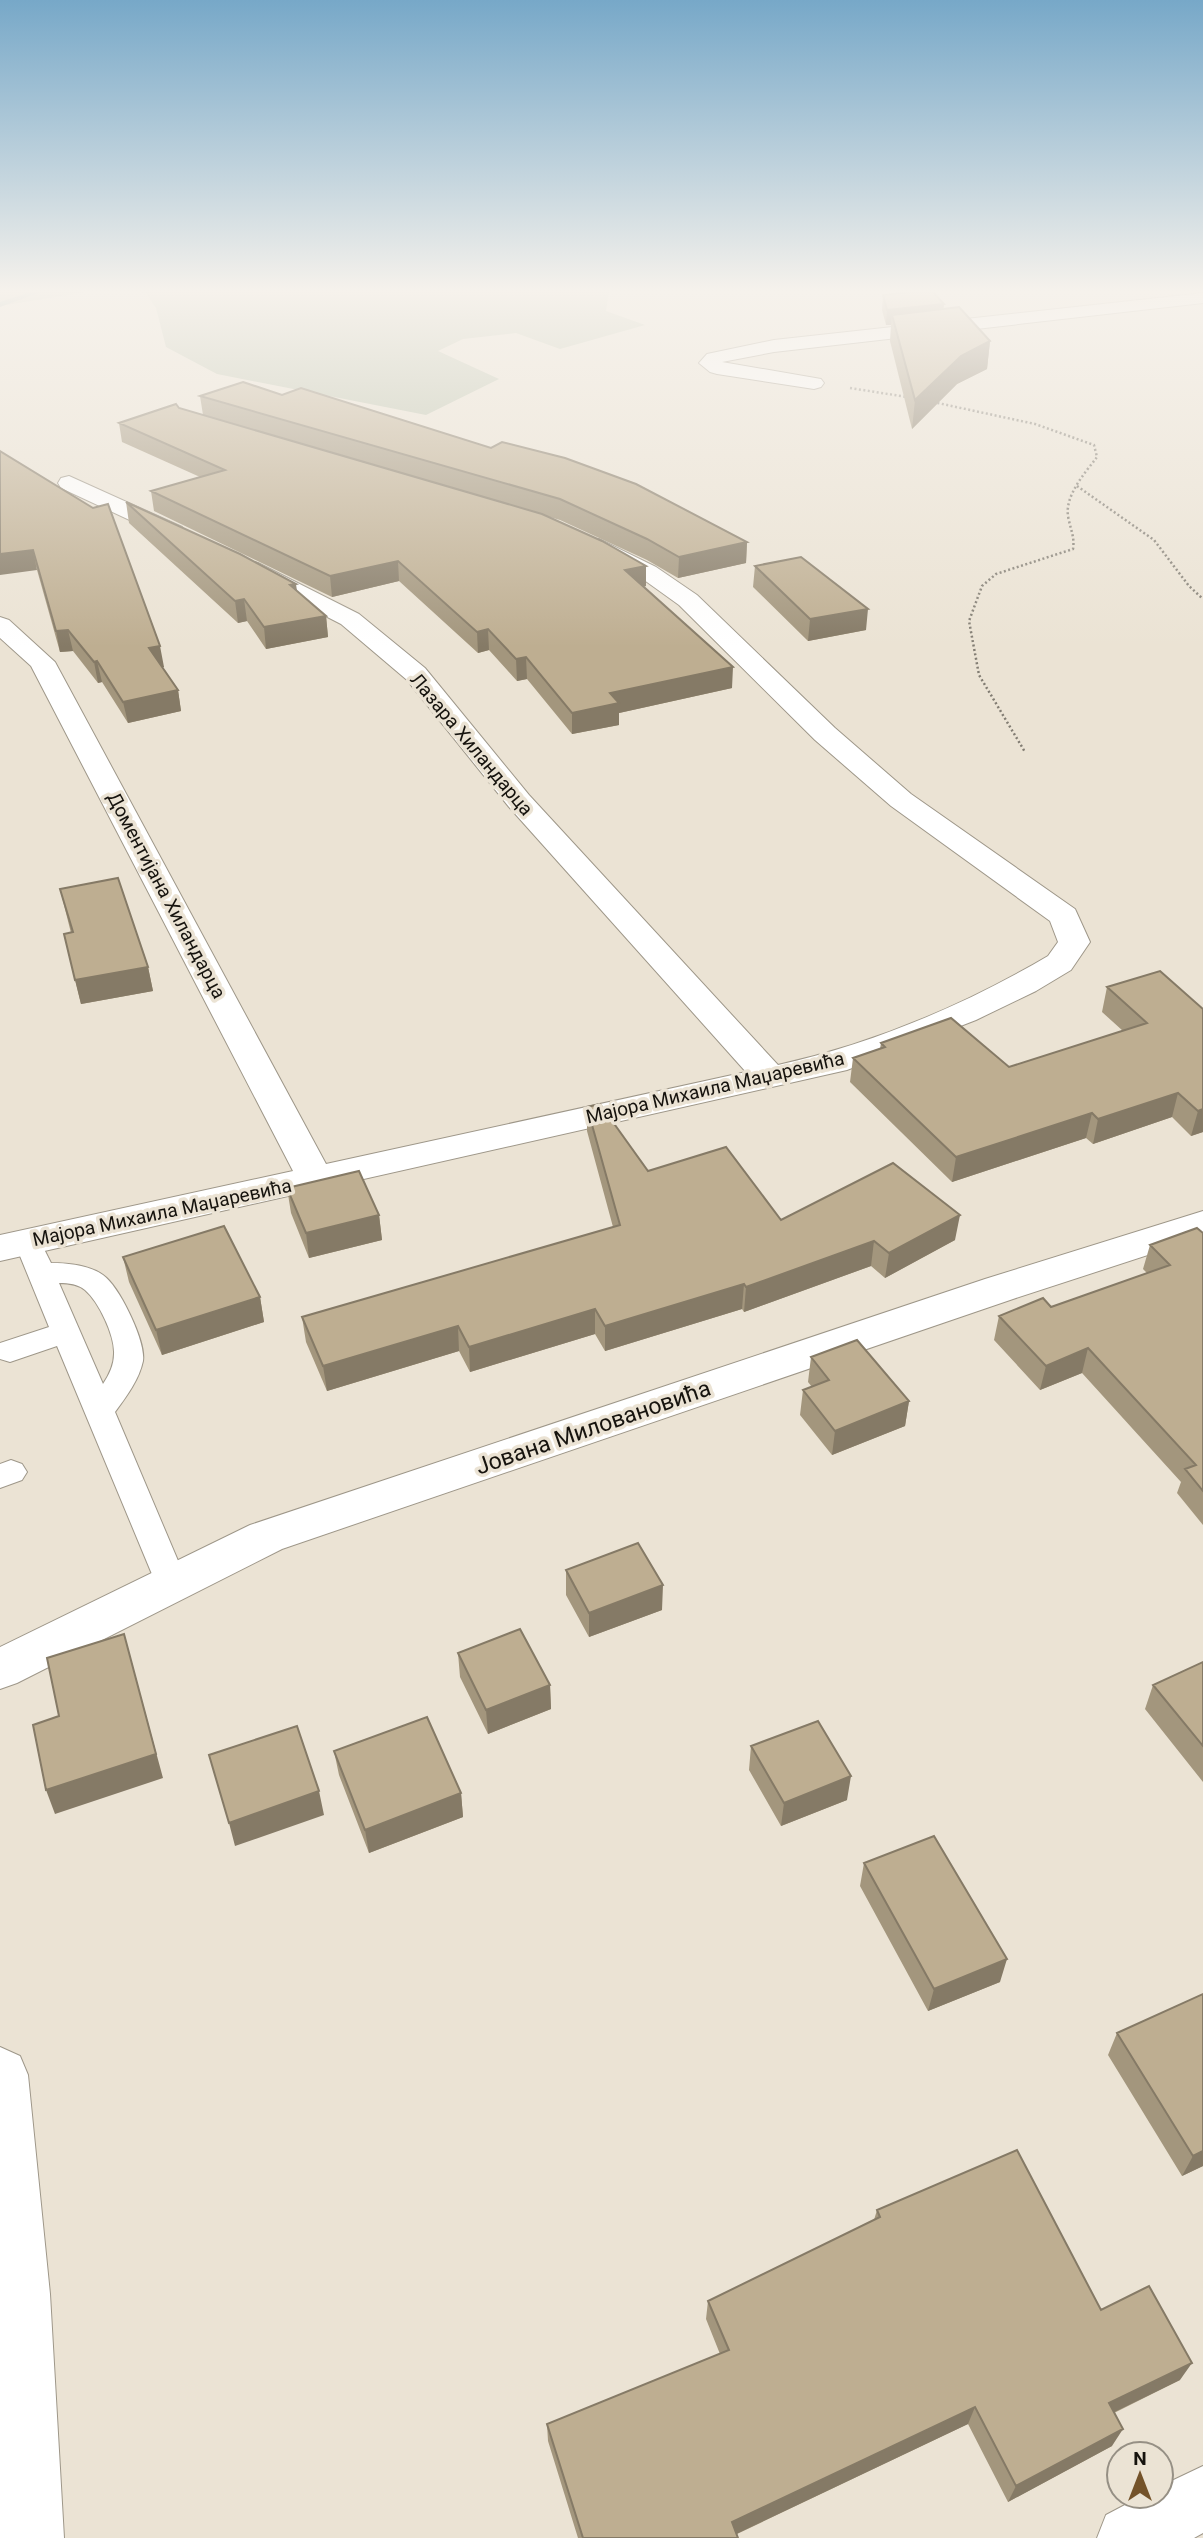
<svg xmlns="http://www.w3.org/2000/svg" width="1203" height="2538" viewBox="0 0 1203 2538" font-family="Roboto,sans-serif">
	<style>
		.green { fill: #bac2ac }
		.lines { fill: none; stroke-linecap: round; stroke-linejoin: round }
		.stream { fill: #6d9697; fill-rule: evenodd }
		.service-casing { stroke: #9e9789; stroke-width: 2 }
		.minor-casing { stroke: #9e9789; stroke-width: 2 }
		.path { stroke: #827d73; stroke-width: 2.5; stroke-dasharray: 2 2.5; stroke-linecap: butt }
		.service { fill: #fff; fill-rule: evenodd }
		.minor { fill: #fff; fill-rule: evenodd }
		.wall { fill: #a3967d }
		.shaded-wall { fill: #857a66 }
		.building { fill: #beae91; stroke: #857a66; stroke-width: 2 }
		.labels { text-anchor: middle; stroke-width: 7; stroke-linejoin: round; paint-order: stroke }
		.far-street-label { font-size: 19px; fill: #16130e; stroke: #ebe3d4 }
		.street-label { font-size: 23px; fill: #16130e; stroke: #ebe3d4 }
	</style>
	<rect width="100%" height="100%" fill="#ebe3d4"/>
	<path class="green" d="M0 292H86L0 306Z
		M138 292H609L606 311 645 325 560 349 516 333 463 339 438 351 499 379 426 415 217 374 166 347 156 308 146 293Z"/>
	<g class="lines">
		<path class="stream" d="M30 292H41L0 307V302Z"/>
		<defs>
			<path id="service" d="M34 1246 44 1249 51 1263C68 1263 89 1265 103 1275 119 1286 146 1341 143 1361 139 1380 126 1397 115 1412L187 1582 183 1591 171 1595 159 1591 57 1346 10 1362 0 1359V1343L49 1327 20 1256 24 1249ZM59 1283C69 1283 78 1284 85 1290 99 1302 115 1336 114 1354 114 1365 109 1375 103 1384Z
				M11 1460 22 1464 27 1472 22 1480 0 1488V1464Z"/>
			<path id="minor" d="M1203 293V303L774 352 722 362 821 379 824 383 821 387 814 389 717 374 710 372 699 363 707 354 774 340Z
				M69 476 182 527 186 532 182 537H166L61 488 58 483 61 478Z
				M599 539 656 567 697 595 835 728 911 794 1075 909 1090 942 1071 970 1036 991 976 1020 847 1070 0 1261V1235L293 1171 31 666 0 638V617L9 620 55 662 326 1164 746 1072 509 807 407 680 341 624 242 573 238 568 242 563 250 561 258 563 359 614 425 668 529 795 778 1065C872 1044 965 1005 1048 956L1058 942 1050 921 891 806 815 740 679 605 640 577 591 551 587 546 591 541Z
				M1203 1211V1237L1013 1299 282 1549 17 1683 0 1689V1647L250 1525 985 1279Z
				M0 2047 20 2056 28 2075 50 2294 64 2538H0Z
				M1203 2466V2533L1194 2538H1097L1106 2515 1142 2496H1161V2486Z"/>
		</defs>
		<use href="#service" class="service-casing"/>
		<use href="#minor" class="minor-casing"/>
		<path class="path" d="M850 388 907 397
			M933 402 1035 424 1094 445 1097 457C1085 473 1065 495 1068 516 1070 528 1075 537 1073 549L996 574 982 586 969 621 979 675 1025 752
			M1077 486 1154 540 1189 586 1203 599"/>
		<use href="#service" class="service"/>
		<use href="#minor" class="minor"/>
	</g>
	<path class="wall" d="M883 295 944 304 943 309 990 341 987 369 957 384 912 429 890 341 891 325H886L882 310Z
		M282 395 747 542 746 563 678 578 647 560 560 520 399 473 646 586 643 587 732 688 619 713V725L572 734 527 679 517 681 489 650 478 653 399 581 332 597 154 511 151 491 200 477 122 442 119 423 179 408 203 415 200 396Z
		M0 451 164 667H162L178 690 181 711 128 723 102 682 98 683 73 651 60 652 37 570Z
		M126 502 297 592 326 616 328 637 266 649 247 621 238 623 129 523Z
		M755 566 866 630 808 641 753 587Z
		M60 889 148 967 153 991 81 1004 64 934 71 933Z
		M1107 987 1203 1009V1132L1191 1136 1172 1117 1093 1144 1086 1138 952 1182 850 1082 853 1058 880 1049 881 1043 1009 1067 1123 1031 1102 1012Z
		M587 1107 648 1171 781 1220 955 1240 885 1278 871 1266 744 1312 742 1309 605 1351 595 1334 470 1372 459 1351 327 1391 306 1342 302 1317 613 1227 587 1131Z
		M287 1188 379 1215 382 1240 309 1258 291 1213Z
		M1203 1233V1525L1177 1493 1181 1482 1082 1373 1040 1390 994 1340 999 1316 1051 1307 1147 1273 1143 1269 1150 1245Z
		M123 1257 260 1297 264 1322 162 1355 129 1282Z
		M811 1357 909 1401 905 1426 832 1455 800 1415 803 1390 812 1387 808 1382Z
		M566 1570 662 1610 589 1637 566 1595Z
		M458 1653 550 1685 551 1709 488 1734 460 1677Z
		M1203 1662V1782L1145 1709 1153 1685Z
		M751 1746 847 1800 781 1826 749 1770Z
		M334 1751 461 1793 463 1817 369 1853 339 1775Z
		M864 1863 1000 1982 928 2011 860 1886Z
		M1203 1994V2166L1182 2176 1108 2055 1117 2033Z
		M877 2210 1101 2310 1180 2380 1114 2413 1112 2446 1008 2502 968 2424 737 2534 738 2538H578L548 2441 547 2424 720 2354 706 2319 708 2301 874 2220Z"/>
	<path class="shaded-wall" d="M944 304 942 319 892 315 891 325H886L887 310Z
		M990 341 987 369 957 384 912 429 915 400 961 356Z
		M747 542 746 563 678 578 679 557Z
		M33 550 37 570 0 575V554Z
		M398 561 399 581 332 597 330 576Z
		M646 566V586L625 591V570Z
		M296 584 299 605 290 585Z
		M244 599 247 621 238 623 235 601Z
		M868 609 866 630 808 641 810 619Z
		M326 616 328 637 266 649 264 627Z
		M488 629 489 650 478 653 477 632Z
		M68 630 73 651 60 652 56 631Z
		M160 646 164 667 153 670 149 648Z
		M526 657 527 679 517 681 516 659Z
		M97 661 102 682 98 683 94 662Z
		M733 667 732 688 619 713V725L572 734V713L610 693Z
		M178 690 181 711 128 723 123 702Z
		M148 967 153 991 81 1004 75 980Z
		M1178 1093 1172 1117 1093 1144 1098 1119Z
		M1203 1109V1132L1191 1136 1198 1111Z
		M1092 1113 1086 1138 952 1182 956 1157Z
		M379 1215 382 1240 309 1258 306 1233Z
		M960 1215 955 1240 885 1278 889 1253Z
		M874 1241 871 1266 744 1312 746 1287Z
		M744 1284 742 1309 605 1351V1326Z
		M260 1297 264 1322 162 1355 156 1330Z
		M595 1309V1334L470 1372 469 1347Z
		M458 1326 459 1351 327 1391 323 1366Z
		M1088 1348 1082 1373 1040 1390 1046 1366Z
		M909 1401 905 1426 832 1455 835 1431Z
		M663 1585 662 1610 589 1637V1613Z
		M124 1634 163 1778 55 1814 46 1790Z
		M550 1685 551 1709 488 1734 486 1710Z
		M851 1776 847 1800 781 1826 784 1803Z
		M319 1791 324 1815 235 1846 229 1823Z
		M461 1793 463 1817 369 1853 365 1830Z
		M1007 1959 1000 1982 928 2011 934 1989Z
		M1203 2151V2166L1182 2176 1193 2156Z
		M1192 2363 1180 2380 1098 2420 1109 2403Z
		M975 2407 968 2424 730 2537 732 2522Z
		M1123 2429 1112 2446 1008 2502 1016 2486Z"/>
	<path class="building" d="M912 292H933L944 304 887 310 883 295Z
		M959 307 990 341 961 356 915 400 892 315Z
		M243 382 282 395 301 388 491 448 502 442 565 458 636 484 747 542 679 557 647 539 560 499 200 396Z
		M176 404 179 408 542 514 602 541 646 566 625 570 733 667 610 693 619 703 572 713 526 657 516 659 488 629 477 632 398 561 330 576 151 491 225 470 119 423Z
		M0 451 93 508 108 504 160 646 149 648 178 690 123 702 97 661 94 662 68 630 56 631 33 550 0 554Z
		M126 502 240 554 296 584 290 585 326 616 264 627 244 599 235 601Z
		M801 557 868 609 810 619 755 566Z
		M118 878 148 967 75 980 64 934 73 932 60 889Z
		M1160 971 1203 1009V1109L1198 1111 1178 1093 1098 1119 1092 1113 956 1157 853 1058 885 1047 881 1043 951 1018 1009 1067 1147 1023 1107 987Z
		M600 1104 648 1171 726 1147 781 1220 893 1163 960 1215 889 1253 874 1241 746 1287 744 1284 605 1326 595 1309 469 1347 458 1326 323 1366 302 1317 620 1225 587 1107Z
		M359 1171 379 1215 306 1233 287 1188Z
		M224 1226 260 1297 156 1330 123 1257Z
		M1197 1228 1203 1233V1491L1185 1469 1196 1465 1088 1348 1046 1366 999 1316 1043 1298 1051 1307 1170 1265 1150 1245Z
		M857 1340 909 1401 835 1431 803 1390 829 1380 811 1357Z
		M638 1543 663 1585 589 1613 566 1570Z
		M520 1629 550 1685 486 1710 458 1653Z
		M124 1634 156 1754 46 1790 33 1725 59 1716 47 1658Z
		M1203 1662V1746L1153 1685Z
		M427 1717 461 1793 365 1830 334 1751Z
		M818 1721 851 1776 784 1803 751 1746Z
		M297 1726 319 1791 229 1823 209 1755Z
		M934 1836 1007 1959 934 1989 864 1863Z
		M1203 1994V2151L1193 2156 1117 2033Z
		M1017 2150 1101 2310 1149 2286 1192 2363 1109 2403 1123 2429 1016 2486 975 2407 732 2522 738 2538H583L547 2424 729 2350 708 2301 880 2217 877 2210Z"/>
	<linearGradient id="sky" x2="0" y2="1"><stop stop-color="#77a8c8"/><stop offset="0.45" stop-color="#f6f2ec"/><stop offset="1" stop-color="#f6f2ec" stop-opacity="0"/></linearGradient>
	<rect width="1203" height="647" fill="url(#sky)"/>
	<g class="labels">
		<g class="far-street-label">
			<text transform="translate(472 744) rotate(50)" y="7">Лазара Хиландарца</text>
			<text transform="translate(167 895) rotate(62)" y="7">Доментијана Хиландарца</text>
			<text transform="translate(715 1087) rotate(-13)" y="7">Мајора Михаила Маџаревића</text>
			<text transform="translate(162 1212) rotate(-12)" y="7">Мајора Михаила Маџаревића</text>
		</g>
		<g class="street-label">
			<text transform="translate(593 1427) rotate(-19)" y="8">Јована Миловановића</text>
		</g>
	</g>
	<g transform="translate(1140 2475)"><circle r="33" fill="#ebe3d4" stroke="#969085" stroke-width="2"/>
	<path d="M0-5L12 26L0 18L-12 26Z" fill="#74532a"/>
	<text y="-10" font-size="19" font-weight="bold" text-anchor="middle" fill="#16130e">N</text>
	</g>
</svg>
